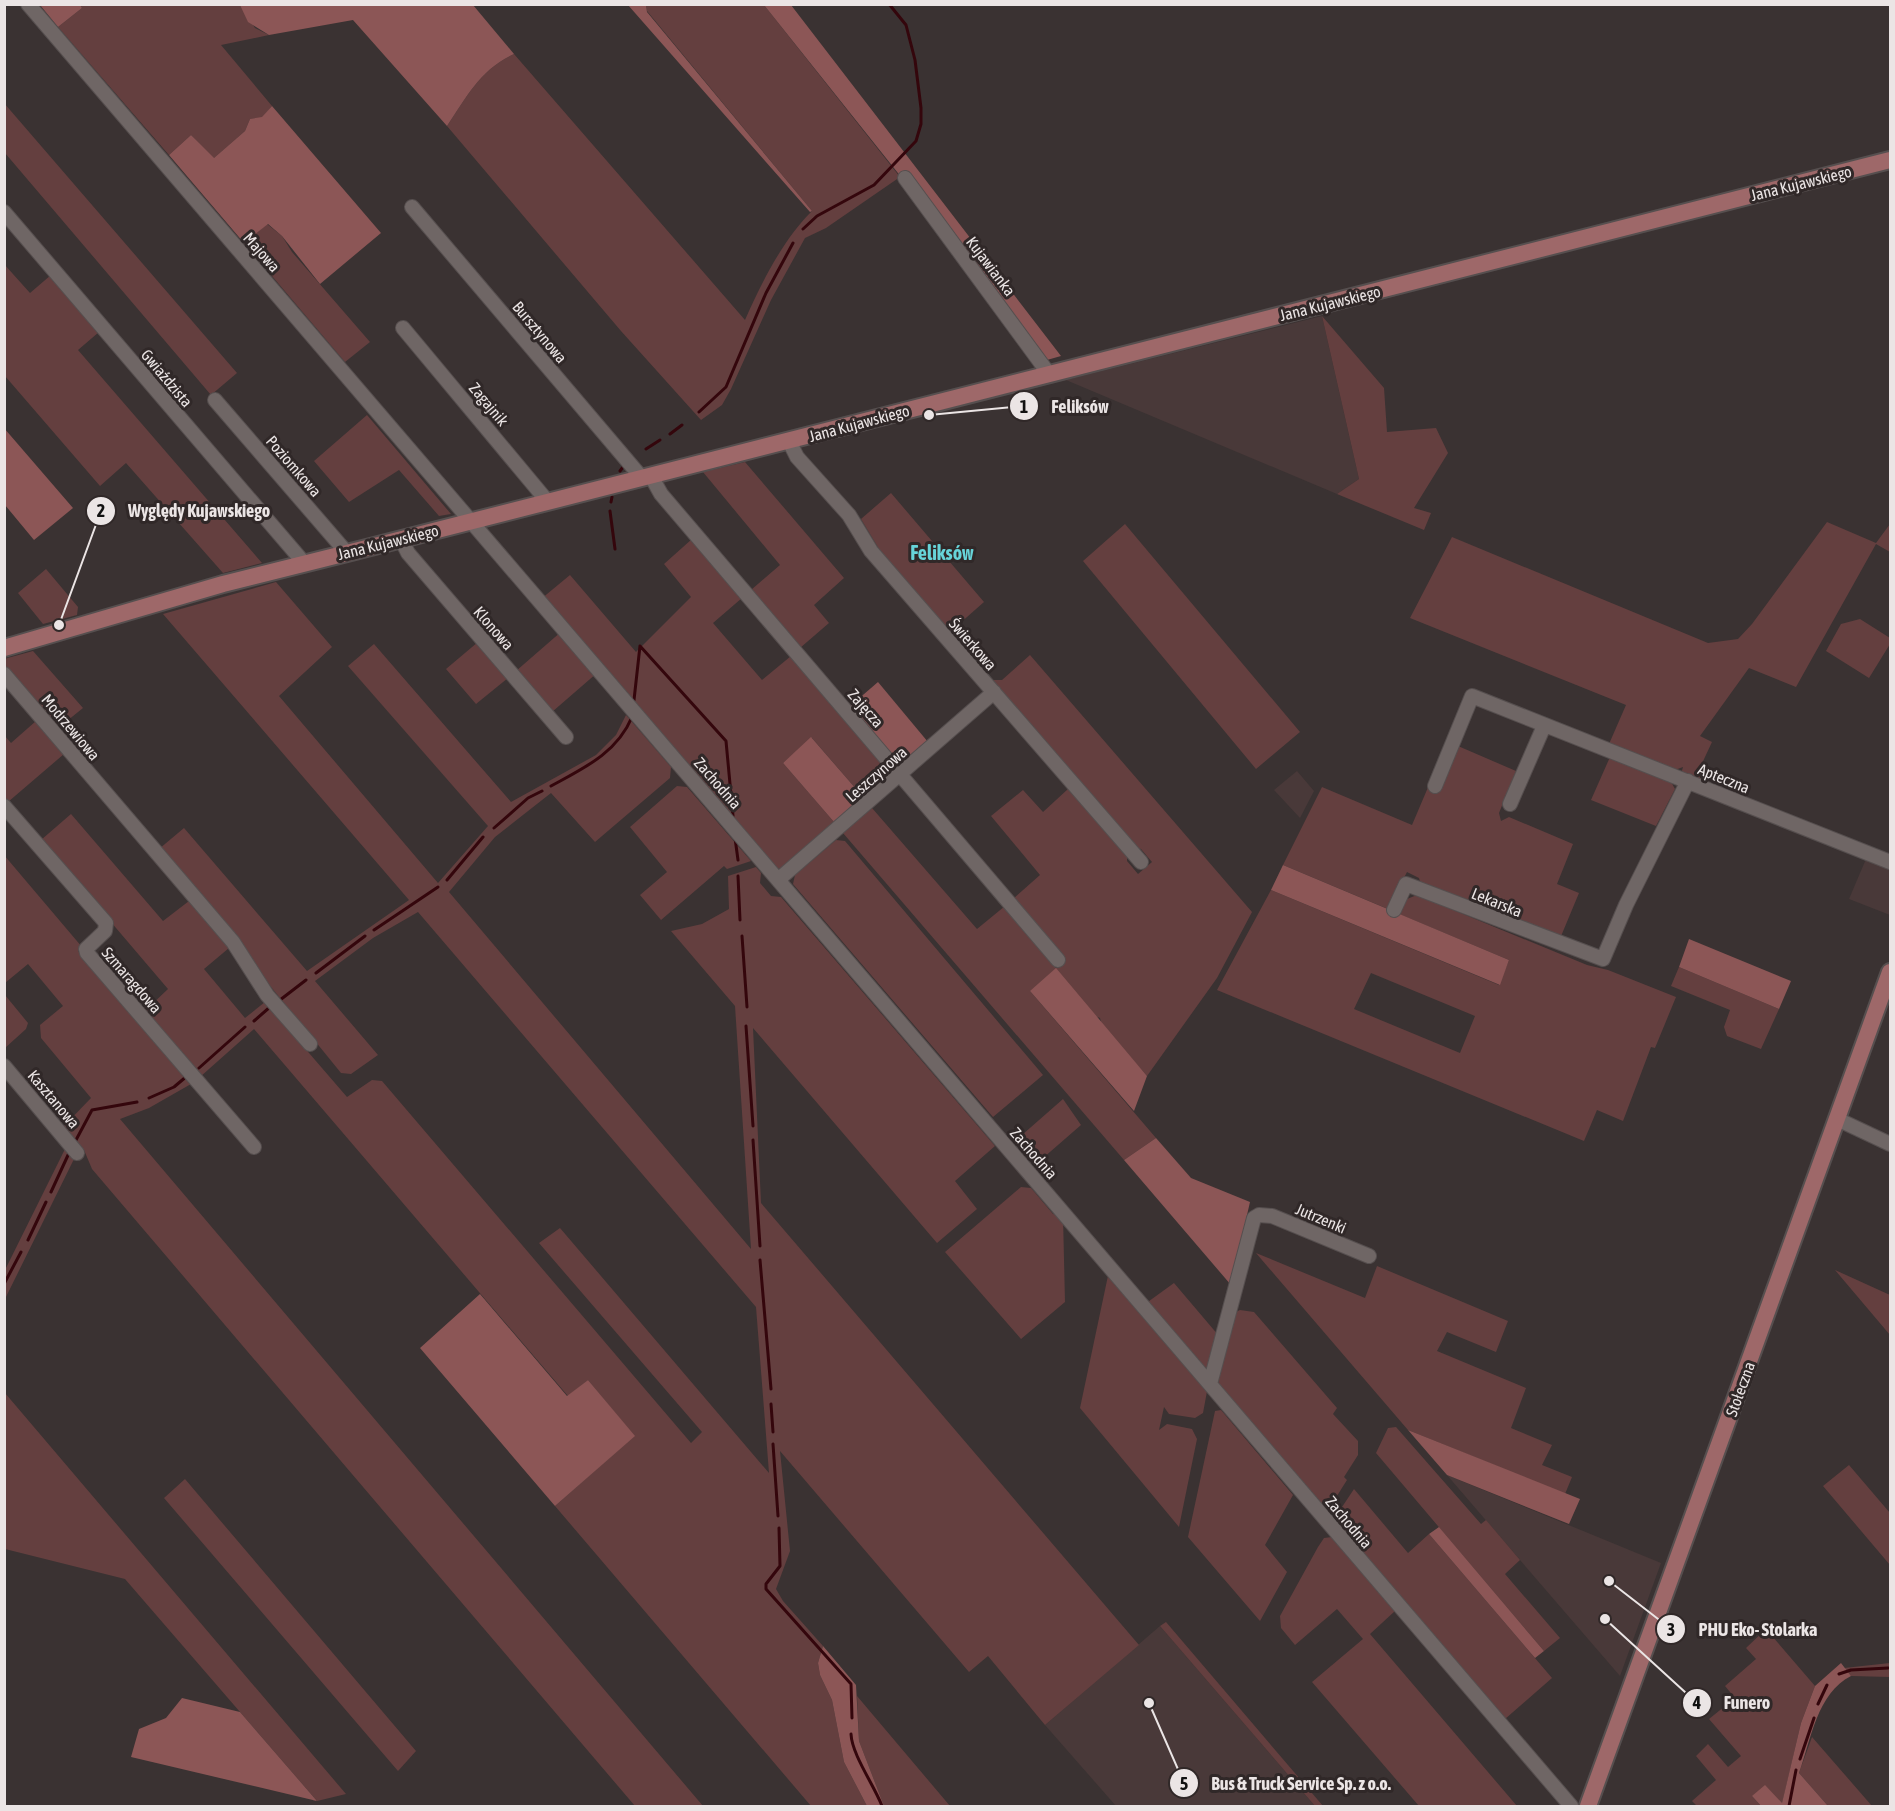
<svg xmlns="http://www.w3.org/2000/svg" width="1895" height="1811" viewBox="0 0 1895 1811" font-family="'Asap Condensed',sans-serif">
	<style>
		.built { fill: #493939 }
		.green { fill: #643f3f; fill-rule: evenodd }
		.forest { fill: #8c5656 }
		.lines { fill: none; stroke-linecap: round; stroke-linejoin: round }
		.stream { stroke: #34060c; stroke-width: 3 }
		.minor-casing { stroke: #564f4f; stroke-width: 16 }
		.major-casing { stroke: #564f4f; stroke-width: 20 }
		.minor { stroke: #6f6665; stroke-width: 14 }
		.major { stroke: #9e6869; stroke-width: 16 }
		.labels { text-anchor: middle; stroke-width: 6; stroke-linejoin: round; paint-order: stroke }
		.street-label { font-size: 16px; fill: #ebe5e5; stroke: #302828 }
		.quarter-label { font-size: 20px; font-weight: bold; fill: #67d4d9; stroke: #302828 }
		.leader { fill: none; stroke: #ebe5e5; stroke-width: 2 }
		.callout-dot { fill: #ebe5e5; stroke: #302828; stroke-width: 2 }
		.mark-label { font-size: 18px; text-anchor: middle; font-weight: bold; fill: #111 }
		.callout-label { font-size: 18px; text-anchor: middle; font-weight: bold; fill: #ebe5e5; stroke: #302828; stroke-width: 6; stroke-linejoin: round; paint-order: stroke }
	</style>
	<rect width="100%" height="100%" fill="#3a3232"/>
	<path class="built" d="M1322 316 1359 479 1337 494 1066 380Z
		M1297 771 1314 791 1300 818 1274 790Z
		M1866 859 1890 869V915L1849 899Z
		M1447 1475 1661 1563 1620 1676 1520 1560Z
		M1160 1626 1315 1806H1116L1045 1725Z"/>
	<path class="green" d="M80 5H240L255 28 269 35 221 45 272 106 262 118 250 119 245 131 213 159 191 135 169 155 58 27 82 8Z
		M646 5H764L900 177 826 228 805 238 771 300 731 389 722 405 701 420 621 331 447 126C467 96 481 69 514 54L745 320C762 282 782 241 812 211L647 11Z
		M4 103 237 373 211 395 5 153Z
		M267 224 282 236 292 252 370 342 345 362 244 243Z
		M4 264 30 293 51 275 99 332 78 350 262 563 223 573 126 463 100 486 5 376Z
		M1322 316 1384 388 1387 432 1436 428 1448 453 1414 508 1431 513 1424 530 1337 494 1359 479Z
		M367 415 451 514 439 516 399 470 349 502 314 461Z
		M745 462 844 578 814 605 829 623 800 648 751 590 780 565 703 472Z
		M891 493 984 602 950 632 879 549 861 519Z
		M1827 522 1876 543 1890 524V552L1876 544 1796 687 1749 668 1700 736 1712 742 1698 772 1702 782 1681 774 1683 767 1675 770 1609 744 1626 705 1410 618 1452 537 1708 643 1738 639 1752 624Z
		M1125 524 1300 732 1256 769 1083 561Z
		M692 539 742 598 713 623 762 680 791 656 887 767 886 778 863 797 812 738 783 763 834 822 782 868 774 870 541 599 570 575 636 652 691 597 664 564Z
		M46 569 78 607 77 615 43 624 18 593Z
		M276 582 332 647 279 696 438 883 488 826 348 666 374 644 511 802 596 755 616 735 626 715 671 767 670 778 595 842 551 793 495 837 449 892 751 1249 735 1006 671 931 702 924 729 909 728 876 756 867 761 873 760 883 771 896 781 897 995 1146 955 1181 977 1209 937 1243 753 1028 761 1203 1139 1645 1045 1725 988 1656 969 1672 780 1451 790 1551 776 1589 783 1601 823 1646 818 1663 820 1675 832 1700 844 1762 867 1806H811L555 1506 634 1436 588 1380 568 1396 254 1029 200 1077 141 1007 148 1008 168 989 41 840 71 814 163 921 189 901 229 948 204 969 245 1018 265 1002 347 1097 372 1080 382 1081 691 1443 702 1432 539 1243 560 1228 769 1473 756 1307 418 912 373 938 315 981 378 1055 351 1074 341 1073 159 849 184 828 307 971 409 900 163 614Z
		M1860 619 1890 638V644L1869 678 1826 651 1841 624Z
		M562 631 597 673 552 712 516 671Z
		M478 642 508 678 476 704 446 669Z
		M33 651 83 708 57 729 5 667 4 659Z
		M1030 655 1252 912 1217 978 1147 1076 1102 1025 1100 1018 1030 991 1156 1138 1124 1160 843 833 872 808 977 929 1005 906 1056 968 1065 962 1013 899 1040 875 991 816 1023 790 1043 812 1068 789 1127 855V861L1138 874 1152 862 1141 849 1136 848 991 680H1002Z
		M36 721 64 754 8 802 4 798V735L11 743Z
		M1458 746 1516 771 1499 813 1501 821 1509 817 1573 844 1557 884 1579 893 1559 941 1421 885 1419 878 1407 872 1388 909 1283 865 1322 787 1412 825 1429 785 1433 792 1440 789Z
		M1610 757 1670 780 1675 789 1656 826 1591 800Z
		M677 786 687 787 751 861 727 869 724 866 661 920 640 895 667 872 630 827Z
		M836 840 845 841 1043 1075 993 1117 793 884 795 875Z
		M4 855 82 947 78 951 191 1084 149 1108 120 1119 703 1806H635L92 1169 84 1150 63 1127 91 1098 41 1038 40 1025 63 1006 28 964 5 983Z
		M1271 890 1499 985 1509 960 1399 914 1407 899 1417 895 1587 965 1608 970 1676 997 1655 1048 1651 1047 1623 1121 1597 1110 1584 1141 1217 990ZM1371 973 1475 1016 1460 1053 1354 1009Z
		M1679 967 1779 1009 1761 1049 1727 1036 1724 1027 1730 1010 1671 986Z
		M5 995 28 1023 26 1029 5 1048Z
		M1063 1099 1081 1125 1035 1165 1014 1142Z
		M66 1147 75 1157 5 1299V1270Z
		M1021 1187 1031 1188 1053 1214 1063 1216 1065 1302 1021 1339 945 1252Z
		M1256 1253 1365 1298 1377 1266 1508 1321 1496 1352 1447 1332 1437 1351 1526 1388 1511 1428 1552 1445 1542 1465 1572 1477 1565 1494 1408 1430Z
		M1835 1270 1890 1295V1335Z
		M1109 1271 1208 1386 1203 1413 1195 1418 1169 1414 1164 1407 1159 1430 1167 1424 1192 1429 1197 1439 1179 1527 1080 1408Z
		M1174 1283 1219 1336 1210 1372H1204L1145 1304Z
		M1240 1310 1254 1312 1337 1408 1333 1414 1358 1441V1455L1344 1477 1347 1480 1330 1507 1323 1508 1218 1385 1216 1379 1234 1313Z
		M5 1393 346 1794 317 1801 125 1579 5 1549Z
		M1221 1410 1293 1495 1265 1545 1287 1572 1260 1621 1188 1537 1215 1411Z
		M1396 1427 1481 1524 1486 1520 1520 1560 1505 1574 1560 1638 1544 1651 1376 1453 1388 1428Z
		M1849 1465 1890 1513V1565L1823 1486Z
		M185 1479 416 1751 398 1771 164 1498Z
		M1354 1489 1408 1553 1429 1534 1552 1678 1505 1719 1339 1524 1338 1513Z
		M1332 1537 1395 1611 1370 1634 1517 1806H1419L1312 1682 1363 1639 1337 1609 1295 1645 1281 1628 1280 1616 1318 1547 1324 1538Z
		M1166 1622 1323 1806H1315L1160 1626Z
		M1766 1629 1815 1686 1801 1723 1782 1804 1752 1796 1761 1806H1697L1692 1801 1716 1780 1696 1756 1708 1744 1728 1767 1741 1756 1709 1719 1735 1698 1725 1686 1756 1659 1746 1648Z
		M1890 1663V1677L1851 1676 1844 1668Z
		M857 1696 950 1806H884L859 1741Z
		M1812 1737 1872 1806H1828L1799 1773Z"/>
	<path class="forest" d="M40 5H80L82 8 58 27Z
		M240 5H473L514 54C481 69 467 96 447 126L353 20 269 35 248 22Z
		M628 5H646L647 12 812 211 810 212Z
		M764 5H791L1061 356 1047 360Z
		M272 106 381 233 320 284 282 236 268 224 244 243 169 155 191 135 214 158 245 131 250 119 262 117Z
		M4 428 73 508 34 540 5 505Z
		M878 682 928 742 905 761 895 760 849 707Z
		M811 737 863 797 834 822 783 763Z
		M1283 865 1509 960 1500 985 1271 890Z
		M1689 939 1791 981 1779 1009 1679 967Z
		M1056 968 1147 1076 1134 1111 1030 991Z
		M1156 1138 1191 1178 1250 1202 1231 1285 1124 1160Z
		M480 1294 567 1396 588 1380 635 1436 555 1506 420 1348Z
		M1408 1430 1580 1499 1569 1524 1447 1475Z
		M1439 1527 1544 1651 1535 1658 1429 1534Z
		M823 1646 856 1685 859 1741 884 1806H867L844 1762 832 1700 820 1675 818 1663Z
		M1841 1663 1851 1676C1817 1693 1811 1740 1799 1773L1828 1806H1761L1752 1796 1765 1785 1782 1803 1801 1723 1815 1686Z
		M182 1698 240 1712 317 1801 131 1757 139 1729 166 1718Z"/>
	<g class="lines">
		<path class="stream" d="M803 229 817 216 874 185 916 141 921 124V108L915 60 906 25 889 4
			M699 412 726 387 766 293 793 243
			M670 434 682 425
			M646 449 660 440
			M620 471 623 467
			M611 502 612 497
			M610 511 615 549
			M640 646 726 741 733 816
			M634 700 640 646
			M551 786C584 768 617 753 632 717
			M494 828 528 798 542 791
			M735 838 738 860
			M738 876 740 920
			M447 880 483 837
			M374 930 438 887
			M742 936 747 1007
			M316 973 365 936
			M280 1000 306 980
			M254 1021 270 1007
			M746 1026 753 1126
			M199 1068 245 1027
			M149 1098 174 1087 187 1076
			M76 1140 92 1110 137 1102
			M753 1140 760 1246
			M51 1192 69 1153
			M28 1240 46 1202
			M760 1260 771 1389
			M4 1284 21 1252
			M771 1404 773 1432
			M773 1444 778 1516
			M779 1528 780 1566 766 1584V1589L851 1684 852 1718
			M1839 1674 1851 1670 1888 1668
			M1818 1704 1827 1685
			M851 1734C852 1755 874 1785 882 1806
			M1800 1759 1814 1718
			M1789 1806 1796 1770"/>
		<defs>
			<path id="minor" d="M28 4 1571 1806
				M905 178 1049 374
				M412 207 642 478
				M4 212 305 564
				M403 328 548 502
				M215 400 347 553
				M789 441 797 457 849 515 871 551 1141 862
				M651 476 661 494 1058 960
				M401 539 408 553 566 737
				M4 674 233 942 267 995 310 1044
				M1435 786 1472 696 1890 862
				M1510 804 1544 726
				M4 806 106 923 105 931 86 949 87 953 254 1147
				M778 880 994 692
				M1394 910 1406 884 1603 959 1626 905 1688 781
				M4 1066 77 1153
				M1837 1119 1890 1144
				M1210 1384 1254 1218 1259 1215 1272 1216 1369 1256"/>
			<path id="major" d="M4 648 223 584 347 553 1890 160
				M1588 1806 1890 972"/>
		</defs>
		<use href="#minor" class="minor-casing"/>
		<use href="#major" class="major-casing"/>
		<use href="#minor" class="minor"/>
		<use href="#major" class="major"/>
	</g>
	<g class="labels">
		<g class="street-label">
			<text transform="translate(1801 183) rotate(-14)" y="6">Jana Kujawskiego</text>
			<text transform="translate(262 252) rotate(49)" y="6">Majowa</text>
			<text transform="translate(991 266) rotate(53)" y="6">Kujawianka</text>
			<text transform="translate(1330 303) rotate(-14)" y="6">Jana Kujawskiego</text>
			<text transform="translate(540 332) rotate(50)" y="6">Bursztynowa</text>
			<text transform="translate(167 378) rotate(50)" y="6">Gwiaździsta</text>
			<text transform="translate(489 404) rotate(50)" y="6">Zagajnik</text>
			<text transform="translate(859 423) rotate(-15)" y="6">Jana Kujawskiego</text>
			<text transform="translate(294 466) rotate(49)" y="6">Poziomkowa</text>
			<text transform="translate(388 542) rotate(-14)" y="6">Jana Kujawskiego</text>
			<text transform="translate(494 628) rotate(49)" y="6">Klonowa</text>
			<text transform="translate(973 644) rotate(49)" y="6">Świerkowa</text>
			<text transform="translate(866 708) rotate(49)" y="6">Zajęcza</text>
			<text transform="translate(71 727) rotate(50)" y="6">Modrzewiowa</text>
			<text transform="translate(876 774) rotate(-41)" y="6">Leszczynowa</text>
			<text transform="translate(1724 778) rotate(22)" y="6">Apteczna</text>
			<text transform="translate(718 783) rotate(49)" y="6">Zachodnia</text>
			<text transform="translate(1497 902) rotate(22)" y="6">Lekarska</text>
			<text transform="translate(132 980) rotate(49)" y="6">Szmaragdowa</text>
			<text transform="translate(54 1099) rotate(50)" y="6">Kasztanowa</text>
			<text transform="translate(1034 1153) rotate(49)" y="6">Zachodnia</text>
			<text transform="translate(1321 1218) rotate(23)" y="6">Jutrzenki</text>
			<text transform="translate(1740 1389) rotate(-70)" y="6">Stołeczna</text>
			<text transform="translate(1349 1522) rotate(50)" y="6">Zachodnia</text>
		</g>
		<g class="quarter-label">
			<text x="942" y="560">Feliksów</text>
		</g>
	</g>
	<path class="leader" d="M929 415L1024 406M59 625L101 511M1609 1581L1671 1629M1605 1619L1697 1703M1149 1703L1184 1783"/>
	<g class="callout-dot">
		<circle cx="929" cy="415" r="6"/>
		<circle cx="59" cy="625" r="6"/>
		<circle cx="1609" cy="1581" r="6"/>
		<circle cx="1605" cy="1619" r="6"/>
		<circle cx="1149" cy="1703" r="6"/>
		<circle cx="1024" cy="406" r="15"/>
		<circle cx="101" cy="511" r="15"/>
		<circle cx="1671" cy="1629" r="15"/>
		<circle cx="1697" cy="1703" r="15"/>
		<circle cx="1184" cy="1783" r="15"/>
	</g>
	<g class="mark-label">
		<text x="1024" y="413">1</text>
		<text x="101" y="517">2</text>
		<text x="1671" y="1636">3</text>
		<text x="1697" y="1709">4</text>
		<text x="1184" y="1790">5</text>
	</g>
	<g class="callout-label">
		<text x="1080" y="413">Feliksów</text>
		<text x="199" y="517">Wyględy Kujawskiego</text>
		<text x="1758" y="1636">PHU Eko- Stolarka</text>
		<text x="1747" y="1709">Funero</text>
		<text x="1301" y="1790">Bus &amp; Truck Service Sp. z o.o.</text>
	</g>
	<rect width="1895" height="1811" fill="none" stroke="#ebe5e5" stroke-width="12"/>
</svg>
